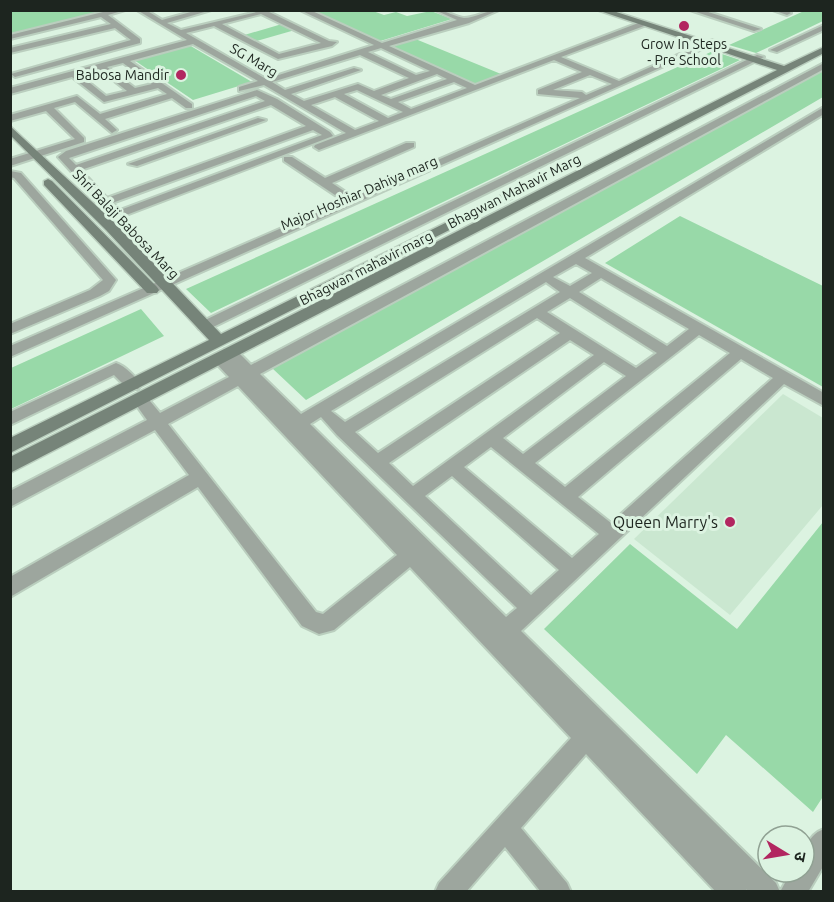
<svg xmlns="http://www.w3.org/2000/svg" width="834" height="902" viewBox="0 0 834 902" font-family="Ubuntu,'Noto Sans Devanagari',sans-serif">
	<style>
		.built { fill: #cae7d0 }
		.green { fill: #98d9a8 }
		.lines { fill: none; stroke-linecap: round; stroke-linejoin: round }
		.street-casing { stroke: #bacebe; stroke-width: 4 }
		.secondary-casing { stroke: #bacebe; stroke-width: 3 }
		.street { fill: #9da69e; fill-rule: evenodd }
		.secondary { fill: #768479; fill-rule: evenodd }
		.poi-dot { fill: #b22660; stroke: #dcf3e1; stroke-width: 2 }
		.labels { text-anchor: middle; stroke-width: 6; stroke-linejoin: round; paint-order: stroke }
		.far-poi-label { font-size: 14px; fill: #1d251f; stroke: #dcf3e1 }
		.far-street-label { font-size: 14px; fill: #1d251f; stroke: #dcf3e1 }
		.poi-label { font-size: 16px; fill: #1d251f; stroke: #dcf3e1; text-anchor: end }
	</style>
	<rect width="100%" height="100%" fill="#dcf3e1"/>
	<path class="built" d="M783 394 823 418V505L730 615 634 539Z"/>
	<path class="green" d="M11 10 109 11 11 34Z
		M307 11H373L384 15 396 12 407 16 431 11 452 19 377 42Z
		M804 11H823V21L756 53 729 45Z
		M282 24 295 30 253 42 241 36Z
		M413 38 501 74 475 84 388 46Z
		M189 45 252 82 193 100 134 60Z
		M713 51 740 60 211 313 186 289Z
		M823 68V97L306 400 272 368Z
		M680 216 823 286V387L605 263Z
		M141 309 164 336 11 409V368Z
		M823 522 824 795 813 812 726 735 697 774 544 629 630 544 737 629Z"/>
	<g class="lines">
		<defs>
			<path id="street" d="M111 10H125L108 15 140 39V43L15 77 11 74 131 40 115 28 10 53V48L111 24 101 17 10 39V35Z
				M137 10H146L162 20 198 10H211L167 23 181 30 265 10 329 41 337 42 332 46 278 59 214 26 186 33 266 79 374 45 300 10H310L382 43 457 20 435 10C446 10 455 17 464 18 475 18 487 10 499 10L469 23 389 46 475 85 641 22 644 26 561 57 619 81 711 40 718 42 10 357V346L344 201 284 161V157H292L325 178 406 143H414V147L332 183 353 197 580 98 538 94V90L582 72 554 60 319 150 314 147 315 145 346 133 264 85 239 91V87L258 81 193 44 130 61 192 104V108H186L172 98 105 119 117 130 112 133 75 102 54 108 84 138V142L10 166V159L75 139 46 111 10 121V115L77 96 100 114 167 94 158 88 104 102 72 77 10 94V88L187 40ZM261 14 321 43 279 54 222 24ZM381 48 430 71 416 75 368 52ZM360 55 409 78 374 91 358 84 304 101 291 94 361 70 354 68 285 90 272 82ZM123 63 152 84 135 88 107 67ZM99 69 127 91 106 96 80 75ZM437 74 447 79 391 99 381 95ZM590 75 612 84 586 95 582 92 553 90ZM454 82 467 88 411 109 398 102ZM357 90 403 112 388 118 344 94ZM335 97 379 121 355 130 311 105Z
				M620 10 616 13 612 11 613 10Z
				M690 10H702L761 29 754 31Z
				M773 10H786L791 13 787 15Z
				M824 25V30L777 52 770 50Z
				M757 55 764 57 209 329H199L197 326 199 323Z
				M824 63V69L260 374 301 414 824 107V114L585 258 824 393V406L784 384 521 631 776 883 780 892H748L746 889 747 892H716L586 754 521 828 567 883 571 892H541L505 847 466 892H435L439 883 571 738 410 567 334 630 319 634 302 626 198 487 10 597V577L189 475 155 430 10 507V491L147 420 132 399 135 395H145L160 413 229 377 212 359 219 354 224 356 223 353 225 349H235L251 365ZM576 264 592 273 570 286 553 277ZM601 278 689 329 667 346 579 292ZM546 282 560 292 345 422 331 411ZM570 298 657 353 636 368 547 312ZM537 318 560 333 378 453 355 432ZM699 335 730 353 565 487 535 463ZM570 340 594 355 413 486 389 463ZM741 359 773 378 611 523 578 497ZM604 362 626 376 523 454 503 438ZM238 386 397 555 323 614 316 612 168 424ZM321 417 337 435 517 608 506 617 310 424ZM491 447 599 534 572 558 464 467ZM452 476 559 570 531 595 425 496Z
				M257 90 277 99 330 132 333 136 121 217 111 215 58 157 66 151ZM256 96 265 101 76 165 69 158ZM271 105 306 126 107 198 81 170ZM313 130 322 135 120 210 112 203Z
				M258 118 266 120 137 166 128 164Z
				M10 171 21 173 116 280 109 291 100 296 10 334V324L90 290 103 280 14 178 10 177Z
				M116 363C125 366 136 377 141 385L138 389H128L114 375 10 425V412Z
				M824 829V865L808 892H780L791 872H804C804 854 805 836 824 829Z"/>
			<path id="secondary" d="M597 10H610L784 66 824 47V53L10 473V457L777 70Z
				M10 126 116 224 221 334 528 182H536L538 185 10 453V438L209 340 106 230 10 135Z
				M48 179 52 181 157 287 159 290 157 293H147L44 185V181Z"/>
		</defs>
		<use href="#street" class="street-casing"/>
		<use href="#secondary" class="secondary-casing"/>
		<use href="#street" class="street"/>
		<use href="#secondary" class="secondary"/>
	</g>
	<g class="poi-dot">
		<circle cx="684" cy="26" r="6"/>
		<circle cx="181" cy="75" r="6"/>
		<circle cx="730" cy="522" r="6"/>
	</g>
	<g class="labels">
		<g class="far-poi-label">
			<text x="684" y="49">Grow In Steps<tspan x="684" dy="16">- Pre School</tspan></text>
			<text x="169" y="80" text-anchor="end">Babosa Mandir</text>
		</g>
		<g class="far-street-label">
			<text transform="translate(254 60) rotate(30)" y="5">SG Marg</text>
			<text transform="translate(514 191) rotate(-27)" y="5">Bhagwan Mahavir Marg</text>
			<text transform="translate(359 193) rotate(-23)" y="5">Major Hoshiar Dahiya marg</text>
			<text transform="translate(126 224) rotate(46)" y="5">Shri Balaji Babosa Marg</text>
			<text transform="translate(366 268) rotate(-27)" y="5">Bhagwan mahavir marg</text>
		</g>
		<g class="poi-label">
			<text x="718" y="528">Queen Marry's</text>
		</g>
	</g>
	<rect width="834" height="902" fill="none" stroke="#1d251f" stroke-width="24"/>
	<g transform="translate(786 854) rotate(101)"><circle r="28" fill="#dcf3e1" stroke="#90a193" stroke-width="1.5"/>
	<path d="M0-4.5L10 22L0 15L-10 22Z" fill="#b22660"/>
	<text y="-9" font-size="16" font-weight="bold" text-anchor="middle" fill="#1d251f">उ</text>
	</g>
</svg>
